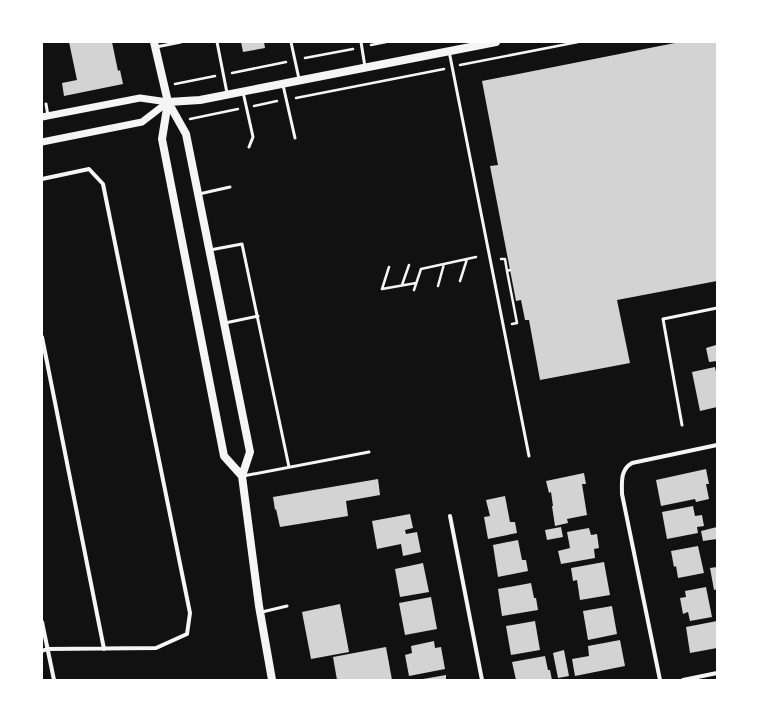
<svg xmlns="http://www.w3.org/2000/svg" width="759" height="722" viewBox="0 0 759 722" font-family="Figtree,sans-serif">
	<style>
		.building { fill: #d3d3d3 }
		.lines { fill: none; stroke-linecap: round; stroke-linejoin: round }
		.path { stroke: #f5f5f5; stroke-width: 2.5 }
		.service { stroke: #f5f5f5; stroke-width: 3 }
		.minor { stroke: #f5f5f5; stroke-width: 4 }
		.tertiary { stroke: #f5f5f5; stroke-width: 7 }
		.secondary { stroke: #f5f5f5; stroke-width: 8 }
	</style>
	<rect width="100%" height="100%" fill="#111"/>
	<path class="building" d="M69 42H112L118 71 120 70 123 84 64 96 62 83 77 80Z
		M241 42H264L265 48 243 52Z
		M680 42H717V281L617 300 630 363 540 380 529 320H525L521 300 516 301 490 166 498 165 482 81Z
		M716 345 717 361 709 362 706 348Z
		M715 367 717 377V407L700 411 692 372Z
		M706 469 709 484H706L709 499 696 502 695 499 661 506 656 480Z
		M584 473 586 484H582L587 515 567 519 568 523 555 526 552 506H553L551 492 549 493 546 481Z
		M378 479 380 495 346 501 348 516 280 527 276 509 275 510 273 497Z
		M505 496 510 522H515L517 533 488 539 484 517 490 516 486 500Z
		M693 506 695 516 702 515 704 526 697 527 698 533 667 539 662 512Z
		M410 514 413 528 405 530 406 534 417 532 421 552 403 556 401 544 377 549 372 521Z
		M561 527 563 537 547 540 545 530Z
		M717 527V539L703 541 701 531Z
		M589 528 591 535 597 534 599 548 594 549 595 558 561 564 558 551 570 548 567 532Z
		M518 540 522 560H526L528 571 498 577 493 545Z
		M698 546 704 573 678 578 676 566 674 567 671 551Z
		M604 562 610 595 580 600 577 580 573 581 571 568Z
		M423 563 429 592 400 597 395 569Z
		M717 567V589L714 590 710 568Z
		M531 583 534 598H536L538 610 502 616 498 589Z
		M706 587 712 617 690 621 688 612 683 614 680 598 686 597 685 591Z
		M431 597 437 629 405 635 399 603Z
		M340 604 349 652 311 659 302 612Z
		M612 606 617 634 588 640 583 611Z
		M535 621 540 650 511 655 506 626Z
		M717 621V648L690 653 686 627Z
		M620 640 625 666 575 676 572 659 589 656 588 646Z
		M434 641 435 648 441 647 445 669 409 676 405 655 412 653 411 646Z
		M386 647 392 680H337L333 657Z
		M564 650 569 676 558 678 553 653Z
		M545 656 548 670H550L552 680H516L512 662Z
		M446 675V680H423V679Z"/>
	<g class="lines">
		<path class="path" d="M371 45 386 42
			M305 58 353 49
			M460 65 578 42
			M232 73 286 62
			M175 84 215 76
			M296 98 444 69
			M254 106 277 101
			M190 119 238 109
			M501 259H505L507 271 510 270
			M389 267 382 289 416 283
			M507 271 517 323 512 324
			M460 281 467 259
			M402 285 409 265
			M438 286 444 264
			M414 290 421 269 476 257"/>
		<path class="service" d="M217 42 227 93
			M291 42 299 79
			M361 42 365 67
			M156 47 181 42
			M449 51 529 456
			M283 85 295 138
			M243 92 253 137 249 147
			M46 104 48 116
			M199 194 230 187
			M210 250 242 244 289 467
			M225 323 258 316
			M682 425 663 319 717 308
			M243 476 369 452
			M262 612 287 606"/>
		<path class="minor" d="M42 179 89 169 103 184 190 613 187 634 156 648 47 649 42 651
			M42 337 104 649
			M450 516 482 680
			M42 622 54 680
			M660 680 622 494C622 482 620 470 632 463L717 445
			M683 680 717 673"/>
		<path class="tertiary" d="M42 117 140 98 168 102
			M42 142 142 122 168 102"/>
		<path class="secondary" d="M154 42 168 102 186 134 250 452 242 476 259 606 272 680
			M168 102 162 139 224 456 242 476
			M168 102 200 100 496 42"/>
	</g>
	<rect width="759" height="722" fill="none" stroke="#ffffff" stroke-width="86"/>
</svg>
